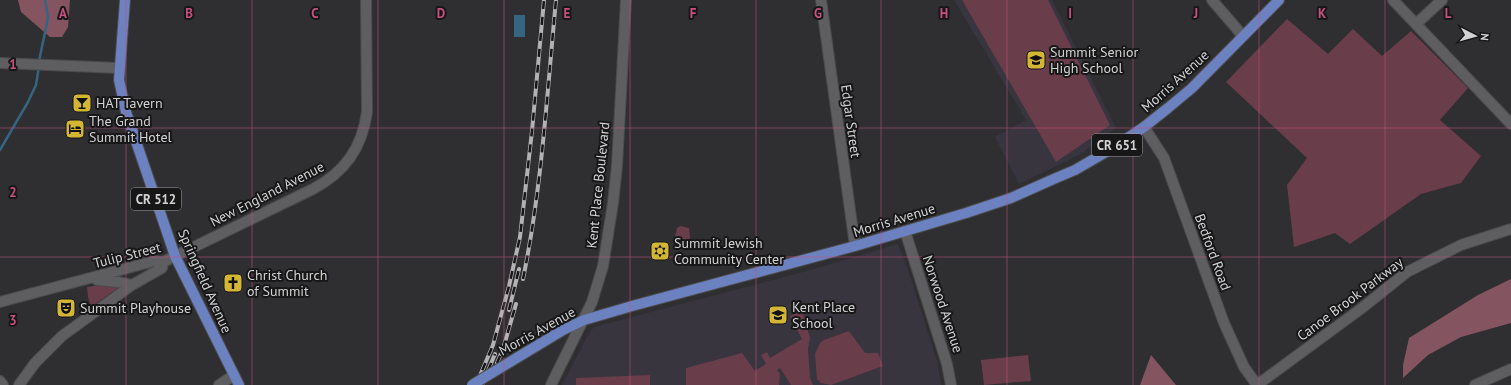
<svg xmlns="http://www.w3.org/2000/svg" width="1511" height="385" viewBox="0 0 1511 385" font-family="'PT Sans',sans-serif">
	<style>
		.built { fill: #38353e }
		.green { fill: #6a3d4a }
		.forest { fill: #855461 }
		.water { fill: #366581 }
		.lines { fill: none; stroke-linecap: round; stroke-linejoin: round }
		.stream { stroke: #366581; stroke-width: 2.5 }
		.minor-casing { stroke: #4b4a4d; stroke-width: 12 }
		.major-casing { stroke: #4b4a4d; stroke-width: 12 }
		.minor { stroke: #5e5d60; stroke-width: 10 }
		.major { stroke: #6c81bf; stroke-width: 10 }
		.rail-casing { stroke: #b2b1b3; stroke-width: 4 }
		.rail { stroke: #171718; stroke-width: 2.5; stroke-dasharray: 8; stroke-linecap: butt }
		.major-bridge-casing { stroke: #4b4a4d; stroke-width: 12; stroke-linecap: butt }
		.major-bridge { stroke: #6c81bf; stroke-width: 10 }
		.grid { fill: none; stroke: #c7507f; stroke-width: 1; stroke-opacity: 0.55 }
		.labels { text-anchor: middle; stroke-width: 4; stroke-linejoin: round; paint-order: stroke }
		.shield { fill: #171718; stroke: #9a999b; stroke-width: 1 }
		.shield-label { font-size: 13px; font-weight: bold; fill: #d2d1d3 }
		.poi-label { font-size: 14px; fill: #d2d1d3; stroke: #171718; text-anchor: start }
		.street-label { font-size: 14px; fill: #d2d1d3; stroke: #171718 }
		.grid-label { font-size: 13px; text-anchor: middle; font-weight: bold; fill: #c7507f; stroke: #171718; stroke-width: 4; stroke-linejoin: round; paint-order: stroke }
	</style>
	<rect width="100%" height="100%" fill="#2f2e31"/>
	<path class="built" d="M954 0H1052L1116 128 1081 154 1019 184 995 137 1026 120Z
		M898 244 908 270 937 361 941 385H562L589 333 594 327 814 269Z"/>
	<path class="green" d="M962 0H1048L1110 125 1056 162Z
		M1287 19 1328 54 1353 29 1382 56 1411 31 1468 88 1440 120 1481 156 1461 183 1421 194 1350 244 1335 233 1294 247 1287 185 1307 158 1226 82Z
		M680 226 689 228 690 236 689 243 674 241 677 228Z
		M100 285H122L91 307 88 297 87 287Z
		M797 313H803L810 338 808 349 810 378 813 385H791L780 368 777 370 780 374 779 385H686V368L742 353 755 371 766 364 761 355 767 352 770 358 802 339 790 316Z
		M849 331 865 353H878L883 366 831 385 821 383 817 379 815 354 820 343 824 340Z
		M1028 355 1031 381 984 385 981 360Z
		M650 375V385H576V378Z"/>
	<path class="forest" d="M18 0H70L68 27 62 37H50L21 12Z
		M1511 279V323L1461 337 1428 355 1403 378V365L1409 338 1478 295Z
		M1151 355 1176 385H1140Z"/>
	<path class="water" d="M514 15H525V37H514Z"/>
	<g class="lines">
		<path class="stream" d="M39 61 48 18 45 0
			M0 150 28 102 36 85 39 66"/>
		<defs>
			<path id="minor" d="M821 0 855 246
				M1212 0 1243 36
				M1393 0 1511 124
				M1416 24 1442 0
				M0 63 119 68
				M1144 127 1164 158 1224 323 1244 367 1257 385
				M905 231 947 364 951 385
				M97 280 119 282 132 285
				M0 302 154 261 163 262 313 189C345 172 362 148 367 112L366 0
				M0 381 3 385
				M19 385 35 363 62 336 132 285 162 268 163 262
				M219 385 234 375
				M551 385 592 302 603 266 613 203 617 166 626 0
				M1257 385 1362 308 1407 272 1461 245 1511 229
				M1475 385 1511 369"/>
			<path id="major" d="M125 0 119 80 126 112 175 256 239 385
				M510 362 563 330 584 320 632 306 855 246 966 213 1011 198 1056 178 1075 170 1113 148 1144 127 1168 108 1192 88 1279 0"/>
		</defs>
		<use href="#minor" class="minor-casing"/>
		<use href="#major" class="major-casing"/>
		<use href="#minor" class="minor"/>
		<use href="#major" class="major"/>
		<defs>
			<path id="rail" d="M523 279C542 187 547 93 556 0
				M509 310 519 269
				M497 363 503 349 516 304
				M476 385 493 345 509 286 520 237 532 131 544 0
				M482 385 495 354"/>
		</defs>
		<use href="#rail" class="rail-casing"/>
		<use href="#rail" class="rail"/>
		<defs>
			<path id="major-bridge" d="M472 385 510 362"/>
		</defs>
		<use href="#major-bridge" class="major-bridge-casing"/>
		<use href="#major-bridge" class="major-bridge"/>
	</g>
	<path class="grid" d="M126 0V385M252 0V385M378 0V385M504 0V385M630 0V385M756 0V385M881 0V385M1007 0V385M1133 0V385M1259 0V385M1385 0V385M0 128H1511M0 257H1511"/>
	<defs>
		<symbol id="school-square" viewBox="-11 -11 22 22"><rect x="-9" y="-9" width="18" height="18" rx="4" fill="#d4b635" stroke="#171718"/><path d="M0-5L7-2L0 1L-7-2ZM-4 1L0 2.5L4 1V4Q0 6-4 4Z" fill="#111"/></symbol>
		<symbol id="bar-square" viewBox="-11 -11 22 22"><rect x="-9" y="-9" width="18" height="18" rx="4" fill="#d4b635" stroke="#171718"/><path d="M-6-5H6L.8 .8V4.5H3.5V6h-7V4.5H-.8V.8Z" fill="#111"/></symbol>
		<symbol id="hotel-square" viewBox="-11 -11 22 22"><rect x="-9" y="-9" width="18" height="18" rx="4" fill="#d4b635" stroke="#171718"/><path d="M-6-4.5h1.5V1H6V5H4.5V3h-9V5H-6ZM-4 0a1.8 1.8 0 1 1 3.6 0ZM.5 0V-2.5h3Q6-2.5 6 0Z" fill="#111"/></symbol>
		<symbol id="synagogue-square" viewBox="-11 -11 22 22"><rect x="-9" y="-9" width="18" height="18" rx="4" fill="#d4b635" stroke="#171718"/><path d="M0-6.5L5.6 3.2H-5.6ZM0 6.5L5.6-3.2H-5.6Z" fill="#111"/></symbol>
		<symbol id="church-square" viewBox="-11 -11 22 22"><rect x="-9" y="-9" width="18" height="18" rx="4" fill="#d4b635" stroke="#171718"/><path d="M-1.2-6h2.4v3.5h3.3v2.4h-3.3V6h-2.4V-.1h-3.3v-2.4h3.3Z" fill="#111"/></symbol>
		<symbol id="theatre-square" viewBox="-11 -11 22 22"><rect x="-9" y="-9" width="18" height="18" rx="4" fill="#d4b635" stroke="#171718"/><path d="M-5-5.5Q0-4 5-5.5V0Q5 5 0 6Q-5 5-5 0ZM-3.3-2.5H-1v1.5H-3.3ZM1-2.5H3.3v1.5H1ZM-2.8 1Q0 5.5 2.8 1Z" fill="#111"/></symbol>
	</defs>
	<g fill-rule="evenodd">
		<use href="#school-square" x="1025" y="49" width="22" height="22"/>
		<use href="#bar-square" x="71" y="92" width="22" height="22"/>
		<use href="#hotel-square" x="64" y="118" width="22" height="22"/>
		<use href="#synagogue-square" x="649" y="240" width="22" height="22"/>
		<use href="#church-square" x="222" y="272" width="22" height="22"/>
		<use href="#theatre-square" x="55" y="297" width="22" height="22"/>
		<use href="#school-square" x="767" y="304" width="22" height="22"/>
	</g>
	<g class="labels">
		<g class="shield">
			<rect x="1092" y="134" width="50" height="22" rx="3"/>
			<rect x="131" y="188" width="50" height="22" rx="3"/>
		</g>
		<g class="shield-label">
			<text x="1117" y="150">CR 651</text>
			<text x="156" y="204">CR 512</text>
		</g>
		<g class="poi-label">
			<text x="1050" y="57">Summit Senior<tspan x="1050" dy="16">High School</tspan></text>
			<text x="96" y="108">HAT Tavern</text>
			<text x="89" y="126">The Grand<tspan x="89" dy="16">Summit Hotel</tspan></text>
			<text x="674" y="248">Summit Jewish<tspan x="674" dy="16">Community Center</tspan></text>
			<text x="247" y="280">Christ Church<tspan x="247" dy="16">of Summit</tspan></text>
			<text x="792" y="312">Kent Place<tspan x="792" dy="16">School</tspan></text>
			<text x="80" y="313">Summit Playhouse</text>
		</g>
		<g class="street-label">
			<text transform="translate(1175 81) rotate(-42)" y="5">Morris Avenue</text>
			<text transform="translate(851 121) rotate(82)" y="5">Edgar Street</text>
			<text transform="translate(598 185) rotate(-84)" y="5">Kent Place Boulevard</text>
			<text transform="translate(267 194) rotate(-27)" y="5">New England Avenue</text>
			<text transform="translate(894 220) rotate(-17)" y="5">Morris Avenue</text>
			<text transform="translate(1213 252) rotate(70)" y="5">Bedford Road</text>
			<text transform="translate(127 255) rotate(-14)" y="5">Tulip Street</text>
			<text transform="translate(205 281) rotate(66)" y="5">Springfield Avenue</text>
			<text transform="translate(1350 299) rotate(-37)" y="5">Canoe Brook Parkway</text>
			<text transform="translate(943 304) rotate(72)" y="5">Norwood Avenue</text>
			<text transform="translate(537 331) rotate(-29)" y="5">Morris Avenue</text>
		</g>
	</g>
	<g class="grid-label">
		<text x="63" y="18">A</text>
		<text x="189" y="18">B</text>
		<text x="315" y="18">C</text>
		<text x="441" y="18">D</text>
		<text x="567" y="18">E</text>
		<text x="693" y="18">F</text>
		<text x="818" y="18">G</text>
		<text x="944" y="18">H</text>
		<text x="1070" y="18">I</text>
		<text x="1196" y="18">J</text>
		<text x="1322" y="18">K</text>
		<text x="1448" y="18">L</text>
		<text x="13" y="69">1</text>
		<text x="13" y="197">2</text>
		<text x="13" y="325">3</text>
	</g>
	<g transform="translate(1475 36) rotate(96)" stroke="#171718" stroke-width="3" paint-order="stroke">
	<path d="M0-3L7 15L0 10L-7 15Z" fill="#d2d1d3"/>
	<text y="-6" font-size="11" font-weight="bold" text-anchor="middle" fill="#d2d1d3">N</text>
	</g>
</svg>
